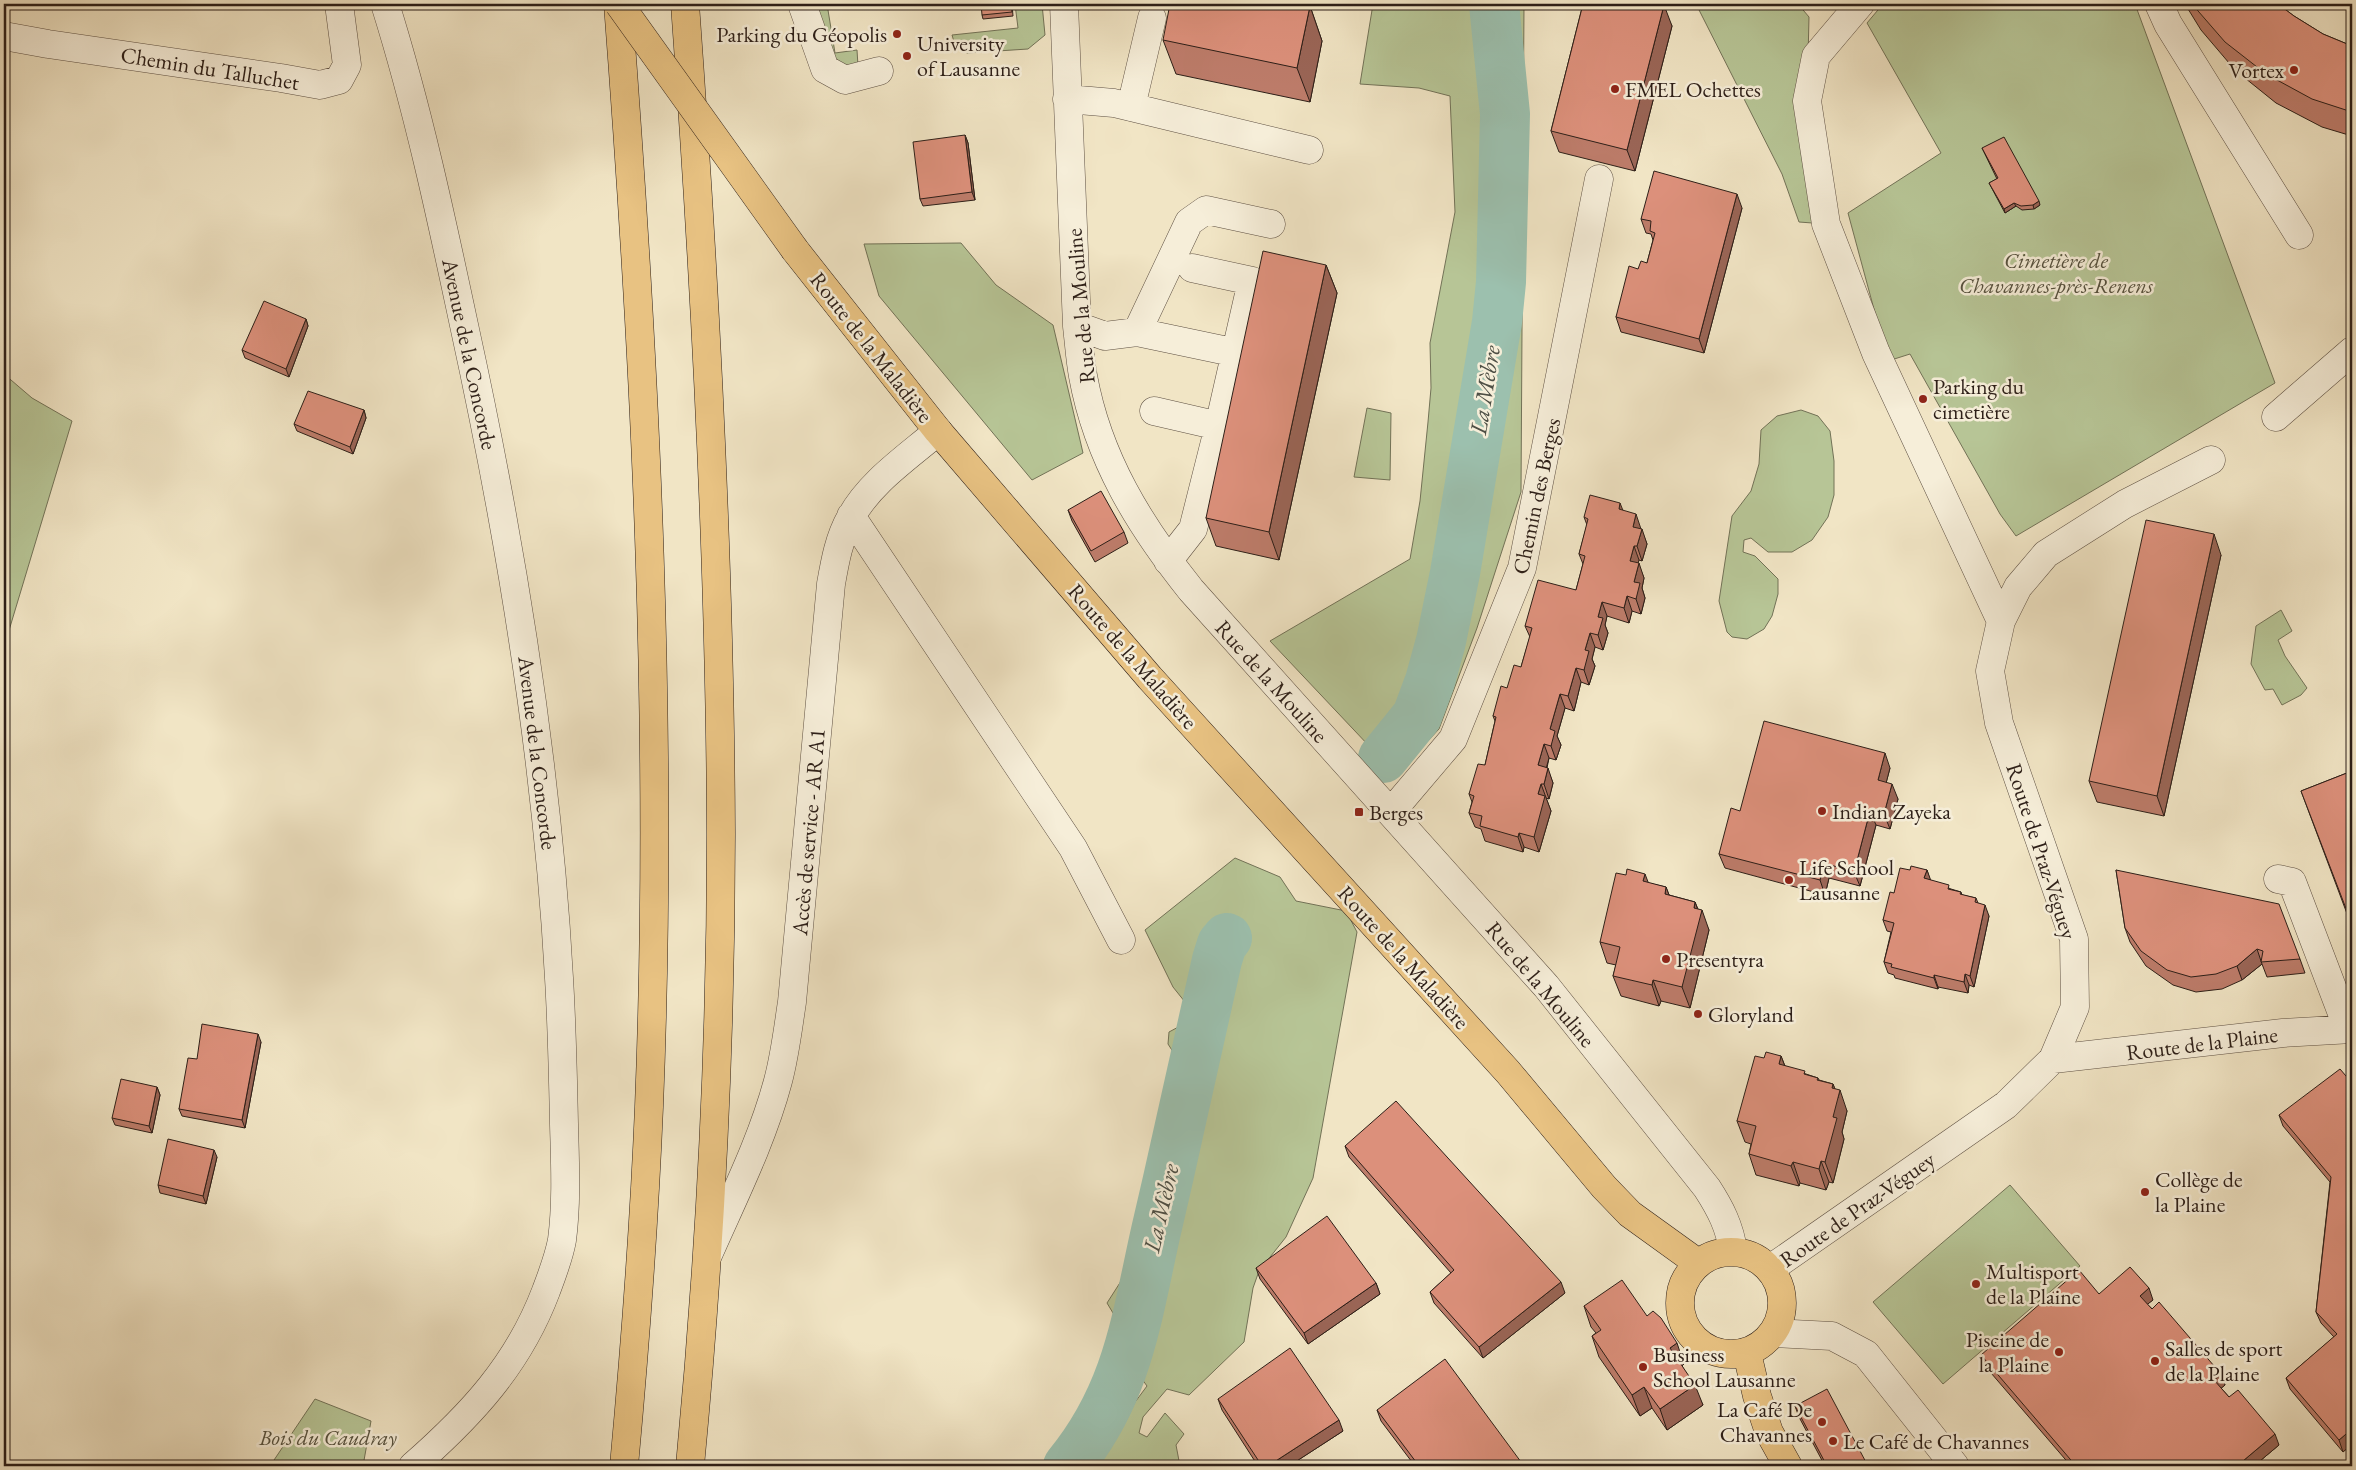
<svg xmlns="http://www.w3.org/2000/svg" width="2356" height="1470" viewBox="0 0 2356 1470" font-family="'EB Garamond',serif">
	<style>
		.green { fill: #b7c596; stroke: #727257 }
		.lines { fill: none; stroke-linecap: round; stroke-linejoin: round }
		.river { stroke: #9cc0ae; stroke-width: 50 }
		.minor-casing { stroke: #5e5043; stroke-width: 29 }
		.major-casing { stroke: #2d1f18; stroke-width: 29 }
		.highway-casing { stroke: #2d1f18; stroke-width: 29 }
		.minor { stroke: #f6eed9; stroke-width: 28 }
		.major { stroke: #e8c282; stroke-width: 28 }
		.highway { stroke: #e8c282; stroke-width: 28 }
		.major-bridge-casing { stroke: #2d1f18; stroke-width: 29; stroke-linecap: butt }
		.major-bridge { stroke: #e8c282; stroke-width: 28 }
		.wall { fill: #bd7c6a; stroke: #2d1f18 }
		.shaded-wall { fill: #9a6556; stroke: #2d1f18 }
		.building { fill: #dc907b; stroke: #2d1f18 }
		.poi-dot { fill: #8f2418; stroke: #f6eed9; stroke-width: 2 }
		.labels { text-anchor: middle; stroke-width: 5; stroke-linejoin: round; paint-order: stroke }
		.poi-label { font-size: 22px; fill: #2d1f18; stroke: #f6eed9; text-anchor: start }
		.street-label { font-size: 22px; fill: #2d1f18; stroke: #f6eed9 }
		.park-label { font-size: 22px; font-style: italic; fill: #56513e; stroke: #f6eed9 }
		.water-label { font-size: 24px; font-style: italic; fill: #4e4f45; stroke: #f6eed9 }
	</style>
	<rect width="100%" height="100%" fill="#f1e5c5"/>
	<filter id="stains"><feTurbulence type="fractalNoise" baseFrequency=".004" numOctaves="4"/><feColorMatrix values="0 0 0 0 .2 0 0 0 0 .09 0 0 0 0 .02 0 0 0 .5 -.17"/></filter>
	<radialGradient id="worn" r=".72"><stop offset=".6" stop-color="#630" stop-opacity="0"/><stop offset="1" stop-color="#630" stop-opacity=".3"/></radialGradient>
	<path class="green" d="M810 4H827L835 53 857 50 858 66 841 70Z
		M1015 4H1042L1045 35 1028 49 967 53 955 45 952 35 1018 28Z
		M1373 4H1524L1521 492 1477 628 1439 729 1399 772 1387 765 1270 641 1410 559 1420 501 1428 422 1431 388 1430 343 1455 212 1450 96 1419 88 1360 84Z
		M1696 4H1798L1809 17 1807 101 1826 224 1799 222 1782 174Z
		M1883 4H2135L2275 383 2016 536 2000 514 1910 354 1888 361 1848 213 1941 153 1867 23Z
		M961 243 996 285 1053 325 1083 453 1032 480 879 296 864 244Z
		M4 374 32 398 72 421 4 647Z
		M1367 408 1391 413 1390 480 1354 477Z
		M1801 410 1818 416 1830 431 1834 461V495L1828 517 1812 540 1792 552H1768L1751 538 1744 540 1743 552 1755 556 1778 579V594L1772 616 1764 629 1747 639 1732 637 1727 632 1719 601 1732 516 1751 491 1759 464 1761 430 1777 416Z
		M2281 610 2292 631 2278 640 2285 656 2307 688 2301 695 2282 705 2273 689 2265 690 2251 664 2256 626Z
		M1235 858 1280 877 1296 901 1346 911 1357 932 1313 1178 1286 1237 1259 1271 1253 1288 1244 1342 1189 1395 1167 1389 1143 1417 1139 1433 1147 1437 1165 1413 1184 1434 1176 1445 1180 1466H1081L1098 1452 1147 1386 1123 1353 1134 1323 1116 1318 1107 1303 1123 1278 1140 1275 1142 1231 1154 1222 1168 1154 1152 1141 1177 1058 1168 1044 1169 1032 1197 1017 1173 987 1145 930Z
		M2010 1185 2080 1266 1943 1384 1873 1302Z
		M315 1399 371 1421 363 1466H270Z"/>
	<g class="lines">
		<path class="river" d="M1383 758 1417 716 1430 681 1441 641 1455 573 1497 322 1501 282 1505 114 1494 4
			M1068 1466C1128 1393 1136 1320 1156 1231 1177 1141 1197 1051 1217 960L1222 944 1227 938"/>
		<defs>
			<path id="minor" d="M385 4C418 109 441 217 464 325 511 540 547 758 559 978 562 1027 563 1076 564 1124 565 1162 567 1202 562 1240 559 1257 552 1275 546 1291 518 1365 471 1415 413 1466
				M802 4 825 69 845 80 879 71
				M1064 4 1077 326C1079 343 1080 360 1083 376 1098 459 1140 526 1191 590L1546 986 1707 1188C1720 1208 1730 1227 1733 1251
				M1860 4 1816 56 1807 101 1826 224 1876 353 2001 621
				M2159 4 2168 24 2299 235
				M4 36 48 44 281 78 320 85 339 80 347 65 339 4
				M1067 99 1114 103 1309 150
				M1131 107 1152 18
				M1077 326 1105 336 1137 332 1189 222 1206 210 1271 224
				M1137 332 1237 353
				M1154 411 1219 426 1252 281 1192 268
				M2276 417 2352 351
				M851 516 1073 848 1121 940
				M1168 561 1193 529 1219 426
				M1391 812 1453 739 1522 568 1599 179
				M2278 879 2292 882 2348 1029
				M2053 1059 2283 1033 2352 1029
				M708 1255C733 1198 762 1141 778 1081 785 1055 788 1028 792 1002L831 584C835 561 839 538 851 517 870 482 908 457 938 431
				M1770 1269 2006 1105 2053 1059 2075 1007 2074 939 1999 723 1990 671 2001 621 2018 587 2046 554 2125 504 2211 460
				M1774 1333 1832 1336 1866 1354 1955 1466"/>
			<path id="major" d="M795 250 938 431 1150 678 1508 1072 1604 1187 1630 1214 1698 1263
				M1680 1303a51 51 0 1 1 102 0a51 51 0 1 1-102 0Z
				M1747 1353 1757 1396 1769 1432 1788 1466"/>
			<path id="highway" d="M618 4C646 370 664 739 649 1107 644 1227 635 1347 624 1466
				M685 4C705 280 720 557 721 834 721 1045 710 1256 690 1466"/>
		</defs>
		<use href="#minor" class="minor-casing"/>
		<use href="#major" class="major-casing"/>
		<use href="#highway" class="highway-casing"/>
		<use href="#minor" class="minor"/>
		<use href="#major" class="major"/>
		<use href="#highway" class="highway"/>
		<defs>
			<path id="major-bridge" d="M619 4 795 250"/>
		</defs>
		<use href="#major-bridge" class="major-bridge-casing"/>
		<use href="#major-bridge" class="major-bridge"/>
	</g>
	<path class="wall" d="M1012 4 1013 16 983 19 982 15Z
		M1577 4H1660L1672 26 1635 171 1559 152 1551 131 1582 8H1579Z
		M2185 4H2278L2294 16 2323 34 2352 46V136L2322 127 2276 103 2235 70 2201 30Z
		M1310 6 1322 41 1310 102 1176 74 1163 40Z
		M965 135 968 143 975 200 923 206 920 199Z
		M1982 148 2040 205 2034 209 2022 210 2016 206 2005 213 1989 183 1997 179Z
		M1742 208 1704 353 1621 332 1616 317 1638 269 1647 263 1653 240 1651 234 1646 233 1641 219Z
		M1326 265 1337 293 1279 560 1216 546 1206 518Z
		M306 319 308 326 289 377 245 358 242 350Z
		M364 410 366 418 353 454 297 431 294 424Z
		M1068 510 1124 532 1128 543 1095 562 1072 521Z
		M1623 510 1641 529 1647 544 1642 561 1639 560 1638 563 1644 578 1642 588 1645 598 1641 614 1632 611 1629 623 1607 616 1605 625 1608 633 1603 650 1595 647 1592 659 1595 666 1589 685 1581 682 1574 711 1565 708 1557 736 1561 745 1556 760 1549 758 1547 768 1553 783 1549 799 1546 798 1551 811 1539 852 1524 847 1523 852 1485 841 1481 829 1475 827 1469 813 1472 802 1469 794 1485 765 1495 721 1493 716 1507 688 1521 667 1530 637 1525 626 1576 590 1583 564 1579 554 1587 525 1584 517Z
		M2221 555 2164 816 2097 802 2089 781Z
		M1890 768 1886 783 1898 799 1890 829 1876 825 1860 886 1829 878 1825 895 1725 868 1719 854 1740 811Z
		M2352 771V927L2301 791Z
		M1910 870H1927L1930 880 1951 889 1961 892 1962 895 1976 898 1978 903 1989 916 1974 987 1969 985 1968 993 1938 987V989L1895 978 1894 975 1888 973 1884 962 1891 932 1887 931 1883 920 1894 893Z
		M2116 870 2300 959 2305 973 2267 977 2262 964 2242 980 2222 989 2196 992 2173 985 2146 966 2130 942 2125 928Z
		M1648 883 1666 887 1669 895 1695 902 1698 909 1709 930 1690 1008 1661 1001 1659 1006 1621 996 1613 976 1616 965 1607 963 1600 942Z
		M261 1042 245 1128 182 1116 179 1109 197 1059Z
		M1781 1056 1785 1066 1806 1074 1818 1078 1819 1080 1833 1084 1835 1089 1847 1111 1842 1132 1844 1139 1833 1183 1829 1182 1826 1190 1800 1183 1799 1186 1756 1175 1749 1154 1751 1144 1745 1142 1737 1121 1764 1058Z
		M2352 1083V1444L2343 1452 2290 1389 2286 1378 2334 1337 2321 1323 2316 1312 2330 1182 2283 1126 2279 1115Z
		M157 1087 160 1095 152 1133 115 1125 112 1118Z
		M1345 1146 1565 1293 1483 1358 1434 1303 1430 1292 1451 1273 1349 1157Z
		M217 1157 206 1204 160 1193 158 1185Z
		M1256 1268 1376 1283 1380 1294 1308 1344 1260 1279Z
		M2099 1294 2153 1300 2147 1304 2221 1374 2225 1385 2221 1388 2229 1397 2279 1445 2254 1466H2071L1985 1366 1981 1355Z
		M1584 1306 1647 1316 1684 1364 1682 1366 1703 1405 1667 1430 1652 1408 1640 1416 1599 1357 1592 1336 1596 1333 1591 1327Z
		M1218 1399 1343 1431 1289 1466H1258L1222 1410Z
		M1795 1406 1868 1466H1825L1799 1417Z
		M1377 1410 1524 1466H1415L1381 1421Z"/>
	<path class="shaded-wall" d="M1664 5 1672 26 1635 171 1627 150Z
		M1310 6 1322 41 1310 102 1297 68Z
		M965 135 968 143 975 200 972 192Z
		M1737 194 1742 208 1704 353 1699 339Z
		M2039 201 2040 205 2034 209 2033 205Z
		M2014 203 2016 206 2005 213 2004 209Z
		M1326 265 1337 293 1279 560 1269 532Z
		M306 319 308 326 289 377 286 369Z
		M364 410 366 418 353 454 350 447Z
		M1620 503 1626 518 1619 509Z
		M1636 514 1641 529 1638 541 1633 527Z
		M1642 529 1647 544 1642 561 1637 546Z
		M2214 534 2221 555 2164 816 2157 796Z
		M1634 546 1639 560 1635 575 1630 561Z
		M1639 563 1644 578 1642 588 1645 598 1641 614 1636 599 1634 582Z
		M1627 596 1632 611 1629 623 1624 608Z
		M1602 602 1607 616 1605 625 1608 633 1603 650 1598 635V617Z
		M1590 633 1595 647 1592 659 1595 666 1589 685 1584 670 1585 650Z
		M1576 668 1581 682 1574 711 1568 696Z
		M1560 694 1565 708 1557 736 1561 745 1556 760 1551 746 1550 729Z
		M1544 744 1549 758 1543 780 1538 765Z
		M1885 753 1890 768 1883 795 1878 780Z
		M1548 768 1553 783 1549 799 1544 784Z
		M1541 784 1551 811 1539 852 1534 837 1538 794Z
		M1892 784 1898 799 1890 829 1884 814Z
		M1870 811 1876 825 1860 886 1854 872Z
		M1519 833 1524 847 1523 852 1518 837Z
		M1824 863 1829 878 1825 895 1820 880Z
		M1927 870 1931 881 1924 878Z
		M1645 874 1653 895 1643 881Z
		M1666 887 1674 908 1665 894Z
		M1695 902 1700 916 1702 910 1709 930 1690 1008 1682 987Z
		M1985 905 1989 916 1974 987 1970 976Z
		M2257 949 2262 964 2242 980 2237 966Z
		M1965 974 1969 985 1968 993 1964 982Z
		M1934 975 1938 987V989L1934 978Z
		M1653 980 1661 1001 1659 1006 1652 985Z
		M258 1034 261 1042 245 1128 242 1120Z
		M1781 1056 1789 1077 1779 1064Z
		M1833 1084 1838 1098 1840 1090 1847 1111 1842 1132 1844 1139 1833 1183 1825 1162 1833 1117 1832 1088Z
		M157 1087 160 1095 152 1133 149 1126Z
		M214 1150 217 1157 206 1204 203 1196Z
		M1821 1161 1829 1182 1826 1190 1819 1169Z
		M1793 1162 1800 1183 1799 1186 1791 1166Z
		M1561 1282 1565 1293 1483 1358 1479 1347Z
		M1376 1283 1380 1294 1308 1344 1304 1333Z
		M2149 1288 2153 1300 2144 1307 2140 1296Z
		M1677 1343 1684 1364 1677 1369 1670 1348Z
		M2221 1374 2225 1385 2218 1391 2214 1380Z
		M1695 1385 1703 1405 1667 1430 1660 1409Z
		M1644 1387 1652 1408 1640 1416 1632 1395Z
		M1339 1420 1343 1431 1289 1466H1268Z
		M2352 1429V1444L2343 1452 2339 1440Z
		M2275 1434 2279 1445 2254 1466H2237Z"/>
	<path class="building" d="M981 4H1011L1012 12 982 15Z
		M1170 4H1298L1310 6 1297 68 1163 40Z
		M1583 4H1660L1664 5 1627 150 1551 131Z
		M2192 4H2278L2294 16 2323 34 2352 46V112L2312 99 2266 74 2225 42Z
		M965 135 972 192 920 199 913 142Z
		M2004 137 2039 201 2033 205 2021 206 2014 203 2004 209 1989 183 1998 178 1982 148Z
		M1654 171 1737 194 1699 339 1616 317 1629 266 1638 269 1641 261 1647 263 1655 233 1650 231 1651 221 1641 219Z
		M1263 251 1326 265 1269 532 1206 518Z
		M264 301 306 319 286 369 242 350Z
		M308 391 364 410 350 447 294 424Z
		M1101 491 1124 532 1091 551 1068 510Z
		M1590 495 1620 503 1619 509 1636 514 1633 527 1642 529 1637 546H1634L1630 561 1639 563 1634 582 1640 583 1636 599 1627 596 1624 608 1602 602 1598 617 1603 618 1598 635 1590 633 1585 650 1589 651 1584 670 1576 668 1568 696 1560 694 1550 729 1555 731 1551 746 1544 744 1538 765 1548 768 1544 784H1541L1538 794 1545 796 1534 837 1519 833 1518 837 1480 826 1482 816 1469 813 1474 796 1469 794 1478 764 1485 765 1496 717 1493 716 1501 686 1507 688 1514 665 1521 667 1532 628 1525 626 1538 580 1576 590 1585 556 1579 554 1588 519 1584 517Z
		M2146 520 2214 534 2157 796 2089 781Z
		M1764 721 1885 753 1878 780 1892 784 1884 814 1870 811 1854 872 1824 863 1820 880 1719 854 1731 808 1740 811Z
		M2352 771V918L2350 919 2301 791Z
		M1911 866 1927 870 1924 878 1949 885 1948 889 1961 892 1960 894 1976 898 1975 902 1985 905 1970 976 1965 974 1964 982 1934 975V978L1891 967 1892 964 1884 962 1894 923 1883 920 1890 892 1894 893 1900 868 1910 870Z
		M1627 869 1645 874 1643 881 1666 887 1665 894 1695 902 1694 908 1702 910 1682 987 1653 980 1652 985 1613 976 1620 947 1600 942 1616 873 1626 875Z
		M2116 870 2279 904 2300 959 2261 962 2263 951 2257 949 2237 966 2216 974 2191 977 2167 970 2141 951 2125 928Z
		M202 1024 258 1034 242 1120 179 1109 188 1058 197 1059Z
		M1766 1052 1781 1056 1779 1064 1805 1071 1804 1074 1818 1078 1817 1080 1833 1084 1832 1088 1840 1090 1833 1117 1837 1118 1825 1162 1821 1161 1819 1169 1793 1162 1791 1166 1749 1154 1756 1126 1737 1121 1755 1056 1764 1058Z
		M2340 1069 2352 1083V1429L2339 1440 2286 1378 2337 1334 2316 1312 2331 1177 2279 1115Z
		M121 1079 157 1087 149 1126 112 1118Z
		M1396 1101 1561 1282 1479 1347 1430 1292 1454 1270 1345 1146Z
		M168 1139 214 1150 203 1196 158 1185Z
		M1327 1216 1376 1283 1304 1333 1256 1268Z
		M2130 1267 2149 1288 2140 1296 2152 1309 2159 1302 2221 1374 2214 1380 2229 1397 2238 1390 2275 1434 2237 1466H2076L1981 1355 2079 1270 2099 1294Z
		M1622 1280 1647 1316 1653 1311 1661 1318 1677 1343 1670 1348 1695 1385 1660 1409 1644 1387 1632 1395 1592 1336 1601 1330 1584 1306Z
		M1290 1348 1339 1420 1268 1466H1262L1218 1399Z
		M1445 1359 1524 1466H1419L1377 1410Z
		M1827 1389 1868 1466H1827L1795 1406Z
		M1891 1461 1894 1466H1882Z"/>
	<g class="poi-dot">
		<circle cx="897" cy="34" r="5"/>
		<circle cx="907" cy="56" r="5"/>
		<circle cx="2294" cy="70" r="5"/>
		<circle cx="1615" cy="89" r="5"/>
		<circle cx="1923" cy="399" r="5"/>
		<circle cx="1822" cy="811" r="5"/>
		<rect x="1354" y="807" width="10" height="10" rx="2.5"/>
		<circle cx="1789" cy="880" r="5"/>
		<circle cx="1666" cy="959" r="5"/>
		<circle cx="1698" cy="1014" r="5"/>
		<circle cx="2145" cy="1192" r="5"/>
		<circle cx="1976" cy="1284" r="5"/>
		<circle cx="2059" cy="1352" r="5"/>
		<circle cx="2155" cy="1361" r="5"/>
		<circle cx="1643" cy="1367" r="5"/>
		<circle cx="1822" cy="1422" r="5"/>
		<circle cx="1833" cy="1441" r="5"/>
	</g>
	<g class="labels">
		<g class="poi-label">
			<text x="887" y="42" text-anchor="end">Parking du Géopolis</text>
			<text x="917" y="51">University<tspan x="917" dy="25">of Lausanne</tspan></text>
			<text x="2284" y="78" text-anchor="end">Vortex</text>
			<text x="1625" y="97">FMEL Ochettes</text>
			<text x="1933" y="394">Parking du<tspan x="1933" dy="25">cimetière</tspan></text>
			<text x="1832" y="819">Indian Zayeka</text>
			<text x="1369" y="820">Berges</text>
			<text x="1799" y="875">Life School<tspan x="1799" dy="25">Lausanne</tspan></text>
			<text x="1676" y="967">Presentyra</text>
			<text x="1708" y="1022">Gloryland</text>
			<text x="2155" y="1187">Collège de<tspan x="2155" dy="25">la Plaine</tspan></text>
			<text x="1986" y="1279">Multisport<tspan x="1986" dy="25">de la Plaine</tspan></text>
			<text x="2049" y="1347" text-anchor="end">Piscine de<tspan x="2049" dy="25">la Plaine</tspan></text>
			<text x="2165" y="1356">Salles de sport<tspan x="2165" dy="25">de la Plaine</tspan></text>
			<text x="1653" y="1362">Business<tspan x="1653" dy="25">School Lausanne</tspan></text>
			<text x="1812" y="1417" text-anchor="end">La Café De<tspan x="1812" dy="25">Chavannes</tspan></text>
			<text x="1843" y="1449">Le Café de Chavannes</text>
		</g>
		<g class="street-label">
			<text transform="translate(210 68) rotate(9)" y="8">Chemin du Talluchet</text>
			<text transform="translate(1080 306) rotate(-95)" y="8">Rue de la Mouline</text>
			<text transform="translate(872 347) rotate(52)" y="8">Route de la Maladière</text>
			<text transform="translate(470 354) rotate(78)" y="8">Avenue de la Concorde</text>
			<text transform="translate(1536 496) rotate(-78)" y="8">Chemin des Berges</text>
			<text transform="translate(1133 656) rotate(49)" y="8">Route de la Maladière</text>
			<text transform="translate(1272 681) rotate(48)" y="8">Rue de la Mouline</text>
			<text transform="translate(538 753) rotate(83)" y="8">Avenue de la Concorde</text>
			<text transform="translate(808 832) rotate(-85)" y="8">Accès de service - AR A1</text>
			<text transform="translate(2042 851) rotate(72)" y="8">Route de Praz-Véguey</text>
			<text transform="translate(1404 957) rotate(48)" y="8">Route de la Maladière</text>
			<text transform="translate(1541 984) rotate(50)" y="8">Rue de la Mouline</text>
			<text transform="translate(2202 1043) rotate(-7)" y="8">Route de la Plaine</text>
			<text transform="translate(1857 1209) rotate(-35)" y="8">Route de Praz-Véguey</text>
		</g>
		<g class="park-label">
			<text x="2056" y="268">Cimetière de<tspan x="2056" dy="25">Chavannes-près-Renens</tspan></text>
			<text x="328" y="1445">Bois du Caudray</text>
		</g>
		<g class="water-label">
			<text transform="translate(1485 390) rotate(-81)" y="8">La Mèbre</text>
			<text transform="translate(1161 1208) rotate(-77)" y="8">La Mèbre</text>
		</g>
	</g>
	<rect width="2356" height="1470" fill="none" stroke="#f1e5c5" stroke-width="20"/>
	<rect x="5" y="5" width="2346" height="1460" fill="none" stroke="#2d1f18" stroke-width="2.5"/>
	<rect x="10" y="10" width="2336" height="1450" fill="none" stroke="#2d1f18"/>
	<rect width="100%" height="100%" filter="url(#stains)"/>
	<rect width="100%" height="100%" fill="url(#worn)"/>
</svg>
